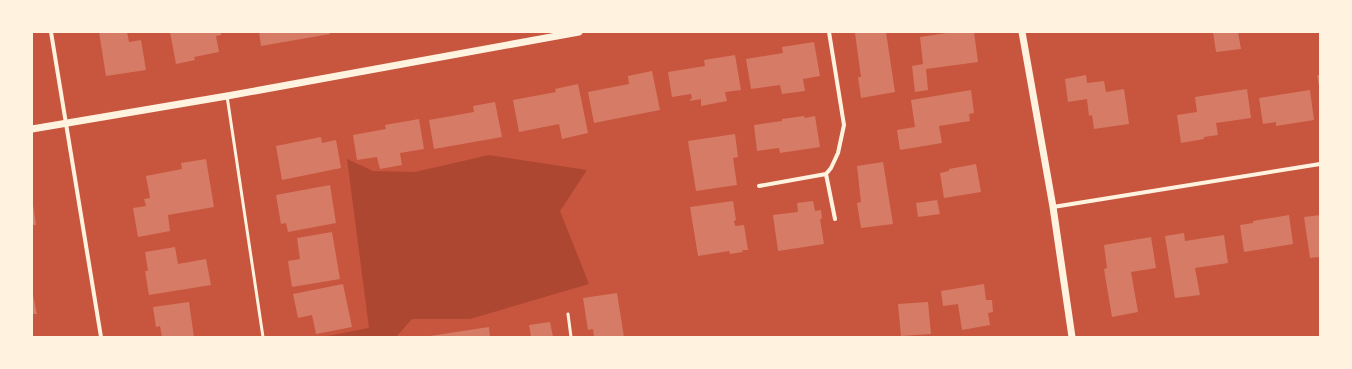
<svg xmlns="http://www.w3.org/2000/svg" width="1352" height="369" viewBox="0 0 1352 369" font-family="'PT Sans Narrow',sans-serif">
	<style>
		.green { fill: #ae4732 }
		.building { fill: #d67c66 }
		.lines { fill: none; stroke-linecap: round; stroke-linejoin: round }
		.service { stroke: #fff3e0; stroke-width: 3 }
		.minor { stroke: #fff3e0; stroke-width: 4 }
		.tertiary { stroke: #fff3e0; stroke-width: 7 }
	</style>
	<rect width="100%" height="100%" fill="#c8553d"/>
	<path class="green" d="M489 155 587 170 560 211 589 284 470 319H412L396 337H322L369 328 347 159 373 171 415 172Z"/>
	<path class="building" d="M99 32H127L129 42 141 40 146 70 106 76Z
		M170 32H221V35L216 36 219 52 194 57 195 60 176 64Z
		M259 32H330V34L261 46Z
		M862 32H886L895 92 861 98 858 77H861L855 33Z
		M953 32H974L978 62 926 69 928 90 915 92 912 66 923 64 920 37Z
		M1213 32H1238L1241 49 1216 52Z
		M814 42 820 76 803 79 805 91 782 94 780 85 751 89 746 59 783 53 782 47Z
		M735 55 741 90 725 92 727 101 701 106V99L690 101V99H692L691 94 672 97 668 72 705 66 704 60Z
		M652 71 660 110 594 123 588 92 629 84 628 76Z
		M1086 75 1087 83 1104 81 1106 92 1124 89 1129 124 1094 129 1092 115 1089 116 1087 99 1068 102 1065 79Z
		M1317 75H1320V86H1319Z
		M578 84 588 133 562 139 559 124 519 132 513 100 556 92 555 89Z
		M1247 89 1251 118 1216 123 1218 135 1204 137V139L1181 143 1177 115 1197 112 1195 97Z
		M971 90 974 113 969 114 970 121 939 126 942 143 900 150 897 130 915 127 911 100Z
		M1310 90 1314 120 1276 126V122L1263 124 1259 98Z
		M495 102 502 137 434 149 429 120 474 112 473 106Z
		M804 116 805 118 815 116 820 147 780 153 779 148 757 151 754 125 782 121V119Z
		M419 119 424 149 400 153 402 165 380 169 377 157 357 160 353 135 386 129 385 125Z
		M735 134 738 157 733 158 737 185 696 191 688 141Z
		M321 137 322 143 336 140 341 168 282 180 276 146Z
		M206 159 214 207 168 215 170 231 138 237 133 208 146 206 144 199 150 198 146 176 182 169 181 163Z
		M883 162 893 224 861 228 857 203 861 202 857 166Z
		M976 164 981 192 944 198 940 173 949 171V169Z
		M330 185 336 223 288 232 286 223 281 224 276 195Z
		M937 200 940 214 918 217 916 203Z
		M733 201 736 220 734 221 735 226 744 225 748 250H742L743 252 730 254 729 251 698 256 690 207Z
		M813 201 815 211 821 210 822 219H820L824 244 778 251 773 215 798 212 797 203Z
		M33 204 36 225H32V205Z
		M1289 215 1293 244 1244 252 1240 225 1253 223V221Z
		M1320 215V257L1310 258 1304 217Z
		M332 232 340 279 292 287 288 261 300 259 297 238Z
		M1184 233 1185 241 1224 235 1228 263 1195 268 1200 295 1175 298 1165 236Z
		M1151 237 1156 268 1131 272 1138 312 1112 317 1104 269 1107 268 1104 245Z
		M175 247 178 264 206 259 211 285 149 295 145 271H148L145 252Z
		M343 284 352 327 316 334 312 315 298 318 293 294Z
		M984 284 986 300H992L993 312 988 313 990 325 962 330 958 304 943 306 941 291Z
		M32 291 37 314H32Z
		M617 293 624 337H594L593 329 588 330 583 298Z
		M189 302 194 337H162L160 326 156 327 153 307Z
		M928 302 931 334 901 336 898 304Z
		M550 322 553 337H531L529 325Z
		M489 327 490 337H431L430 336Z"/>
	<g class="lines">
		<path class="service" d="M227 96 263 337
			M568 314 571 337"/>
		<path class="minor" d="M51 32 101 337
			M826 174 835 219
			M759 186 826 174 831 168 838 153 844 125 829 32
			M1053 207 1320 164"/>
		<path class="tertiary" d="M1022 32 1053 207 1072 337
			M32 129 227 96 579 32"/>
	</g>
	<rect width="1352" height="369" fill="none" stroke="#fff3e0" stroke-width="66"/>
</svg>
